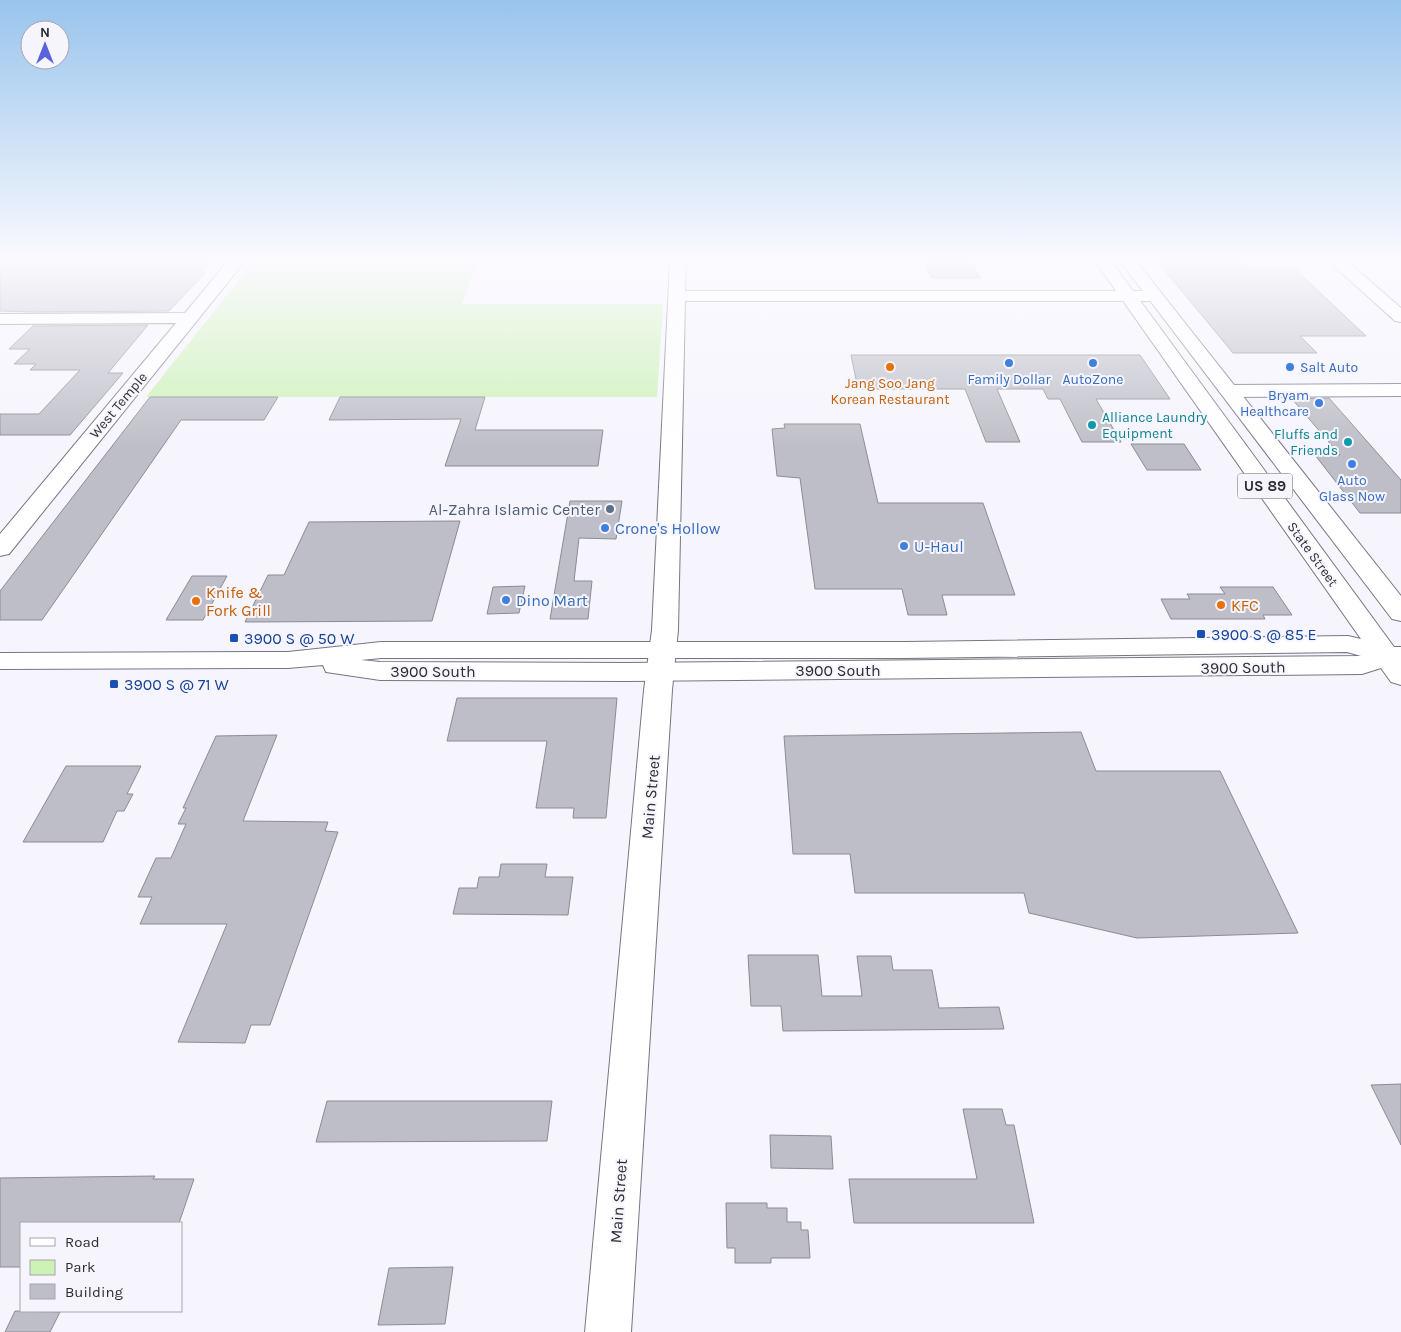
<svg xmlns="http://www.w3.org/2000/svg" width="1401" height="1332" viewBox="0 0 1401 1332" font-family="Karla,sans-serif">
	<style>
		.green { fill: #ccf2b5 }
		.building { fill: #bebec8; stroke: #8b8b95 }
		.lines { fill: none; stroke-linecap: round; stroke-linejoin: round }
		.minor-casing { stroke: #76767f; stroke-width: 2 }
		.major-casing { stroke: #76767f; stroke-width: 2 }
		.minor { fill: #fff; fill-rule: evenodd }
		.major { fill: #fff; fill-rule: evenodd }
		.shop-dot { fill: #3f7fe0; stroke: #f6f5fe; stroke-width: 2 }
		.food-dot { fill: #e8710a; stroke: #f6f5fe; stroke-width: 2 }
		.culture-dot { fill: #0f9aa8; stroke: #f6f5fe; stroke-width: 2 }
		.service-dot { fill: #5c6f8a; stroke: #f6f5fe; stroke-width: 2 }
		.transit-dot { fill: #1a4fb4; stroke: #f6f5fe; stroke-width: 2 }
		.labels { text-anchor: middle; stroke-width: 4; stroke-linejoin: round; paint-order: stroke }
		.far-shop-label { font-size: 14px; fill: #366cbe; stroke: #f6f5fe }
		.far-food-label { font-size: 14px; fill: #c56008; stroke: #f6f5fe }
		.far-street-label { font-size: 14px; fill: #2c2c30; stroke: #f6f5fe }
		.far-culture-label { font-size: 14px; fill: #0d838f; stroke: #f6f5fe; text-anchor: start }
		.shield { fill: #f6f5fe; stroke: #69686e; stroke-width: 1 }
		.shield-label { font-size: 15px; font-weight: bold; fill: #2c2c30 }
		.service-label { font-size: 16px; fill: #4e5e75; stroke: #f6f5fe; text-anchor: end }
		.shop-label { font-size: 16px; fill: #366cbe; stroke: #f6f5fe; text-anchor: start }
		.food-label { font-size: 16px; fill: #c56008; stroke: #f6f5fe; text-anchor: start }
		.transit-label { font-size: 16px; fill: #164399; stroke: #f6f5fe; text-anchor: start }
		.street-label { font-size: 16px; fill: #2c2c30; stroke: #f6f5fe }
	</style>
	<rect width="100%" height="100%" fill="#f6f5fe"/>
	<path class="green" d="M254 261H478L462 304H663L657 397H146Z"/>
	<path class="building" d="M0 261H211L201 273H205L169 311 34 312 0 311Z
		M924 261H971L980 278H931Z
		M1157 261H1241L1247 268H1294L1366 336H1300L1317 353H1233Z
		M148 325 108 373H123L70 435H0V414H39L80 370H30L36 364H14L30 349H9L33 326Z
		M851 355H1140L1170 399H1096L1121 442H1082L1060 399H1048L1043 389H997L1020 442H986L965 389H858Z
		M150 397H278L264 420H181L42 620H0V591Z
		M340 397H485L475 430H603L598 466H445L461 419 329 420Z
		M1329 398 1401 480V513H1360L1315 455H1340L1292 399Z
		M784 424H860L878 503H983L1015 595H942L947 615H908L902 589H815L800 478 777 476 772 429 785 428Z
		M1131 444H1184L1201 470H1147Z
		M570 501H622L616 539 579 538 574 581H592L588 619H550Z
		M460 521 432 621 245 622 268 575H284L309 522Z
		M192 576H227L203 620H166Z
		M525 586 519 613 487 614 493 587Z
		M1220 587H1273L1292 615H1263L1265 619H1171L1161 599H1190L1187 594H1225Z
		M457 698H617L606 818H573L574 808H536L547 741H447Z
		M1081 732 1096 771H1220L1298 933 1137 938 1029 913 1024 893H855L850 854H793L784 736Z
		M277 735 243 821 328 822 325 831 338 832 270 1025H251L245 1043 178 1042 227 924H140L152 897H138L156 858H171L186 824H178L186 808H183L216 736Z
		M66 766H141L127 794H133L124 811H117L103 842H23Z
		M501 864H547L545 877H573L568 915 453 914 459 888H477L479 877H499Z
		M748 955H818L822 996H862L857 956H891L893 970H932L939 1008 999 1007 1004 1029 783 1031 781 1006H751Z
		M1401 1084V1145L1371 1085Z
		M327 1101H552L547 1141 316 1142Z
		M963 1109H1002L1006 1125H1014L1034 1223H854L849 1179H977Z
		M770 1135 831 1136 833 1169 771 1168Z
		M155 1176 153 1179H194L179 1223H21V1267H0V1178Z
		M726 1203H767V1208H787V1222H801V1230H808L810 1258H771V1263H735V1248H727Z
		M453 1267 445 1324 378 1325 389 1268Z
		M15 1311 60 1312 50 1332H5Z"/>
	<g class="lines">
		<defs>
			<path id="minor" d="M228 261H245L9 554 0 556V534L176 323 0 324V314L185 313Z
				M670 261H686L685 291H1154L1160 292 1162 296 1160 300 1154 301H685L678 630 672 690 631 1332H585L644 690 652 630Z
				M1333 261H1347L1401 308V322L1395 321 1334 266 1332 263Z
				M1401 384V396L1229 397 1222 395 1219 391 1222 387 1229 385Z"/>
			<path id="major" d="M1095 261H1111L1394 647H1401V685L1391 682 1381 668 1362 674 626 681 380 680 326 672 323 665 288 668 0 669V653L288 652 381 642H905L1348 636 1361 639ZM1347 652 1361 656 626 663 380 662 361 660 381 658H905Z
				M1120 261H1136L1401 596V621L1392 619Z"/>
		</defs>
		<use href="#minor" class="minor-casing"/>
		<use href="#major" class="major-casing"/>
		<use href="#minor" class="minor"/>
		<use href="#major" class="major"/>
	</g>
	<linearGradient id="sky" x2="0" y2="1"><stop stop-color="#99c4ed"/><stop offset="0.58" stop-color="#fbfaff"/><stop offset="1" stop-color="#fbfaff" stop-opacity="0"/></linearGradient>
	<rect width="1401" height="448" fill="url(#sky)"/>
	<g class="shop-dot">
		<circle cx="1009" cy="363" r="5"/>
		<circle cx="1093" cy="363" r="5"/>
		<circle cx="1290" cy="367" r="5"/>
		<circle cx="1319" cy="403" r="5"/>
		<circle cx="1352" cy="464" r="5"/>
		<circle cx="605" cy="528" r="5"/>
		<circle cx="904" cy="546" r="5"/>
		<circle cx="506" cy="600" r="5"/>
	</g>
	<g class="food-dot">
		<circle cx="890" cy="367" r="5"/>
		<circle cx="196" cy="601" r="5"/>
		<circle cx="1221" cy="605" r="5"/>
	</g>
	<g class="culture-dot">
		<circle cx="1092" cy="425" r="5"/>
		<circle cx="1348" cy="442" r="5"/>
	</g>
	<circle class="service-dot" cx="610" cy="509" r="5"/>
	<g class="transit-dot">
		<rect x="1196" y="629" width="10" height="10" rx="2.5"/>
		<rect x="229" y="633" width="10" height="10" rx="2.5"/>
		<rect x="109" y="679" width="10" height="10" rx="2.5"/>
	</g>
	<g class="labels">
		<g class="far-shop-label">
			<text x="1300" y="372" text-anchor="start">Salt Auto</text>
			<text x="1009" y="384">Family Dollar</text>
			<text x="1093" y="384">AutoZone</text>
			<text x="1309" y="400" text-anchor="end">Bryam<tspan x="1309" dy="16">Healthcare</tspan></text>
			<text x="1352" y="485">Auto<tspan x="1352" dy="16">Glass Now</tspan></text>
		</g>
		<g class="far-food-label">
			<text x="890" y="388">Jang Soo Jang<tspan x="890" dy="16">Korean Restaurant</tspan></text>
		</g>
		<g class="far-street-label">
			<text transform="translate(118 405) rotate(-50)" y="5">West Temple</text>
			<text transform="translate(1313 554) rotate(54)" y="5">State Street</text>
		</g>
		<g class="far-culture-label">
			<text x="1102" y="422">Alliance Laundry<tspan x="1102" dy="16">Equipment</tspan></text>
			<text x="1338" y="439" text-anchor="end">Fluffs and<tspan x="1338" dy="16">Friends</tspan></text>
		</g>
		<rect class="shield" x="1237.5" y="473.5" width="55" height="25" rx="4"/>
		<g class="shield-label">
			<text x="1265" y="491">US 89</text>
		</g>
		<g class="service-label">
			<text x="600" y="515">Al-Zahra Islamic Center</text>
		</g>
		<g class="shop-label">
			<text x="615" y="534">Crone's Hollow</text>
			<text x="914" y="552">U-Haul</text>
			<text x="516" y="606">Dino Mart</text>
		</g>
		<g class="food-label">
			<text x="206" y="598">Knife &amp;<tspan x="206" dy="18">Fork Grill</tspan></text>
			<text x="1231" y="611">KFC</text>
		</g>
		<g class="transit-label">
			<text x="1211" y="640">3900 S @ 85 E</text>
			<text x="244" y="644">3900 S @ 50 W</text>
			<text x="124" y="690">3900 S @ 71 W</text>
		</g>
		<g class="street-label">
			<text transform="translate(1243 667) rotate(-1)" y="6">3900 South</text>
			<text x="838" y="676">3900 South</text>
			<text x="433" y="677">3900 South</text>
			<text transform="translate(650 797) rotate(-85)" y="6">Main Street</text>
			<text transform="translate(618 1201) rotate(-86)" y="6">Main Street</text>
		</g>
	</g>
	<rect x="20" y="1222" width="162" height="90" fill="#f6f5fe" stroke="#a5a5ac"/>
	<rect x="30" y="1238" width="25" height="8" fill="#ffffff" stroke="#a5a5ac"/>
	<text x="65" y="1247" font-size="15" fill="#2c2c30">Road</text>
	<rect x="30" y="1260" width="25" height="15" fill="#ccf2b5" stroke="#a5a5ac"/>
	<text x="65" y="1272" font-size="15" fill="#2c2c30">Park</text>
	<rect x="30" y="1284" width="25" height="15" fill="#bebec8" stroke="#a5a5ac"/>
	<text x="65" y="1297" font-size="15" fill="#2c2c30">Building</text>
	<g transform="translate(45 45)"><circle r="24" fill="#f6f5fe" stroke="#a5a5ac"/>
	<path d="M0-4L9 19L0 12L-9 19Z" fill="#5a63db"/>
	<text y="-8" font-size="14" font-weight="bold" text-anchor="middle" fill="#2c2c30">N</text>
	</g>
</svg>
